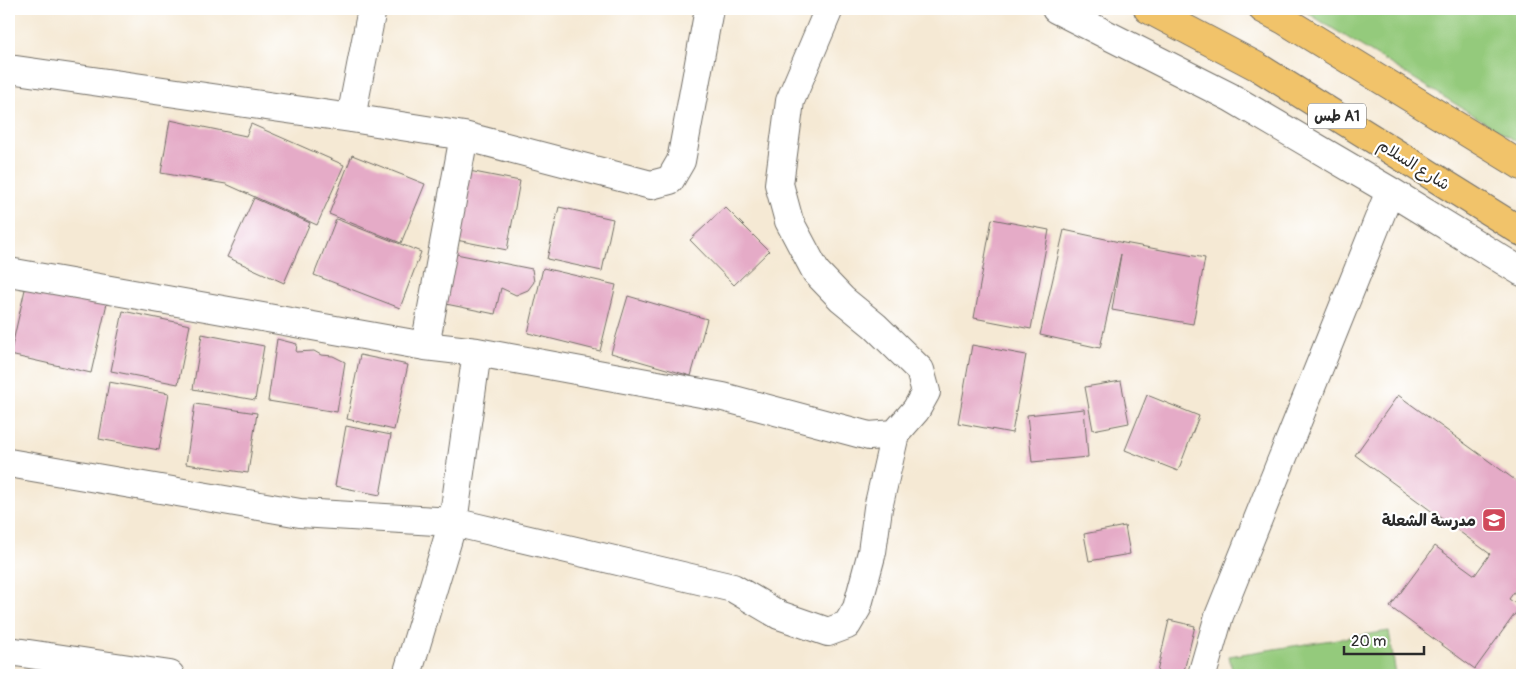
<svg xmlns="http://www.w3.org/2000/svg" width="1531" height="684" viewBox="0 0 1531 684" font-family="Pangolin,'Playpen Sans Arabic',sans-serif">
	<style>
		.green { fill: #94ca7b; stroke: #607a53 }
		.building { fill: #e5abc7 }
		.lines { fill: none; stroke-linecap: round; stroke-linejoin: round }
		.minor-casing { stroke: #726e66; stroke-width: 30 }
		.highway-casing { stroke: #726e66; stroke-width: 30 }
		.minor { stroke: #fff; stroke-width: 28 }
		.highway { stroke: #f1c36a; stroke-width: 28 }
		.labels { text-anchor: middle; stroke-width: 4.5; stroke-linejoin: round; paint-order: stroke }
		.shield { fill: #fff; stroke: #6b6b6b; stroke-width: 1 }
		.shield-label { font-size: 15px; font-weight: bold; fill: #2b2b2b }
		.street-label { font-size: 16px; fill: #2b2b2b; stroke: #fff }
		.poi-label { font-size: 16px; font-weight: bold; fill: #2b2b2b; stroke: #fff; text-anchor: end }
	</style>
	<rect width="100%" height="100%" fill="#fff"/>
	<filter id="ink" filterUnits="userSpaceOnUse"><feTurbulence type="fractalNoise" baseFrequency=".02" numOctaves="2"/><feDisplacementMap in="SourceGraphic" scale="10" xChannelSelector="R" yChannelSelector="G"/><feConvolveMatrix kernelMatrix="1 2 1 2 8 2 1 2 1" color-interpolation-filters="sRGB"/></filter>
	<filter id="wash" filterUnits="userSpaceOnUse"><feTurbulence type="fractalNoise" baseFrequency=".0096" numOctaves="4" result="noise"/><feDisplacementMap in="SourceGraphic" scale="20" xChannelSelector="R" yChannelSelector="G"/><feGaussianBlur stdDeviation="1.12" result="paint"/><feColorMatrix in="noise" values="0 0 0 0 0 0 0 0 0 0 0 0 0 0 0 0 0 1.4 0 .05"/><feComposite in="paint" operator="in"/></filter>
	<g filter="url(#wash)">
		<rect width="100%" height="100%" fill="#f5e9d4"/>
		<path class="green" d="M1301 9H1522V145Z
			M1389 631 1396 675H1233L1229 656Z"/>
		<g id="blocks">
			<path class="building" d="M170 120 246 136 251 124 344 165 317 225 226 184 161 173Z
				M352 155 425 184 401 243 329 214Z
				M464 170 520 181 507 250 451 239Z
				M254 198 310 223 284 283 227 257Z
				M559 207 613 219 602 271 547 259Z
				M725 207 769 251 734 285 690 240Z
				M336 219 421 252 400 308 314 275Z
				M992 219 1049 230 1031 329 974 318Z
				M1064 230 1124 243 1205 258 1193 324 1112 310 1121 254 1100 348 1040 335Z
				M451 253 532 269 534 282 528 290 516 295 501 288 495 314 441 303Z
				M543 268 616 285 600 351 528 333Z
				M26 285 107 303 91 373 10 355Z
				M9 295 14 296 10 316H9Z
				M628 296 707 319 691 376 611 353Z
				M123 311 190 325 178 384 111 371Z
				M202 334 264 346 255 400 193 389Z
				M277 339 297 344 296 352 314 351 321 355 333 356 345 362 337 412 268 401Z
				M972 345 1026 355 1012 433 958 423Z
				M360 355 408 365 394 430 347 419Z
				M1121 381 1129 423 1093 430 1085 387Z
				M109 382 169 393 159 450 99 439Z
				M1147 395 1199 416 1178 471 1125 450Z
				M1398 395 1522 485V581L1509 599 1520 607 1475 669 1390 607 1435 546 1475 575 1490 554 1355 455Z
				M195 404 257 413 248 473 186 464Z
				M1084 409 1088 457 1032 462 1027 415Z
				M346 426 391 435 380 495 335 486Z
				M1125 526 1130 554 1089 561 1084 534Z
				M1169 620 1195 626 1183 675H1170L1157 672Z"/>
		</g>
	</g>
	<g filter="url(#ink)">
		<use href="#blocks" fill-opacity="0" stroke="#726e66" stroke-width="1"/>
		<g class="lines">
			<defs>
				<path id="minor" d="M1056 9 1230 97 1390 191 1522 272
					M9 69 351 118 464 136 651 185 670 180 681 161 709 9
					M351 118 372 9
					M9 272 425 346 477 352 723 397 869 436 895 434 916 410 926 392 920 370 875 326 842 299 816 272 789 221 779 184 790 101 829 9
					M425 346 464 136
					M9 463 300 513 453 522 733 588 779 615 828 632 847 625 857 608 872 552 878 508 895 434
					M9 651 170 675
					M407 675 453 522 477 352
					M1202 675 1219 616 1390 191"/>
				<path id="highway" d="M1148 9 1258 67 1522 232
					M1263 9 1284 20 1522 166"/>
			</defs>
			<use href="#minor" class="minor-casing"/>
			<use href="#highway" class="highway-casing"/>
			<use href="#minor" class="minor"/>
			<use href="#highway" class="highway"/>
		</g>
	</g>
	<defs>
		<symbol id="school-square" viewBox="-11 -11 22 22"><rect x="-9" y="-9" width="18" height="18" rx="4" fill="#d1495b" stroke="#fff"/><path d="M0-5L7-2L0 1L-7-2ZM-4 1L0 2.5L4 1V4Q0 6-4 4Z" fill="#fff"/></symbol>
	</defs>
	<g fill-rule="evenodd">
		<use href="#school-square" x="1480" y="506" width="28" height="28"/>
	</g>
	<g class="labels">
		<rect class="shield" x="1308" y="103.5" width="58" height="25" rx="4"/>
		<g class="shield-label">
			<text x="1337" y="121">طس A1</text>
		</g>
		<g class="street-label">
			<text transform="translate(1414 164) rotate(32)" y="6">شارع السلام</text>
		</g>
		<g class="poi-label">
			<text x="1476" y="526">مدرسة الشعلة</text>
		</g>
	</g>
	<rect width="1531" height="684" fill="none" stroke="#fff" stroke-width="30"/>
	<path d="M1344 646v8h80v-8" fill="none" stroke="#2b2b2b" stroke-width="2.5"/>
	<text x="1351" y="646" font-size="15" fill="#2b2b2b" stroke="#ffffff" stroke-width="4" paint-order="stroke">20 m</text>
</svg>
